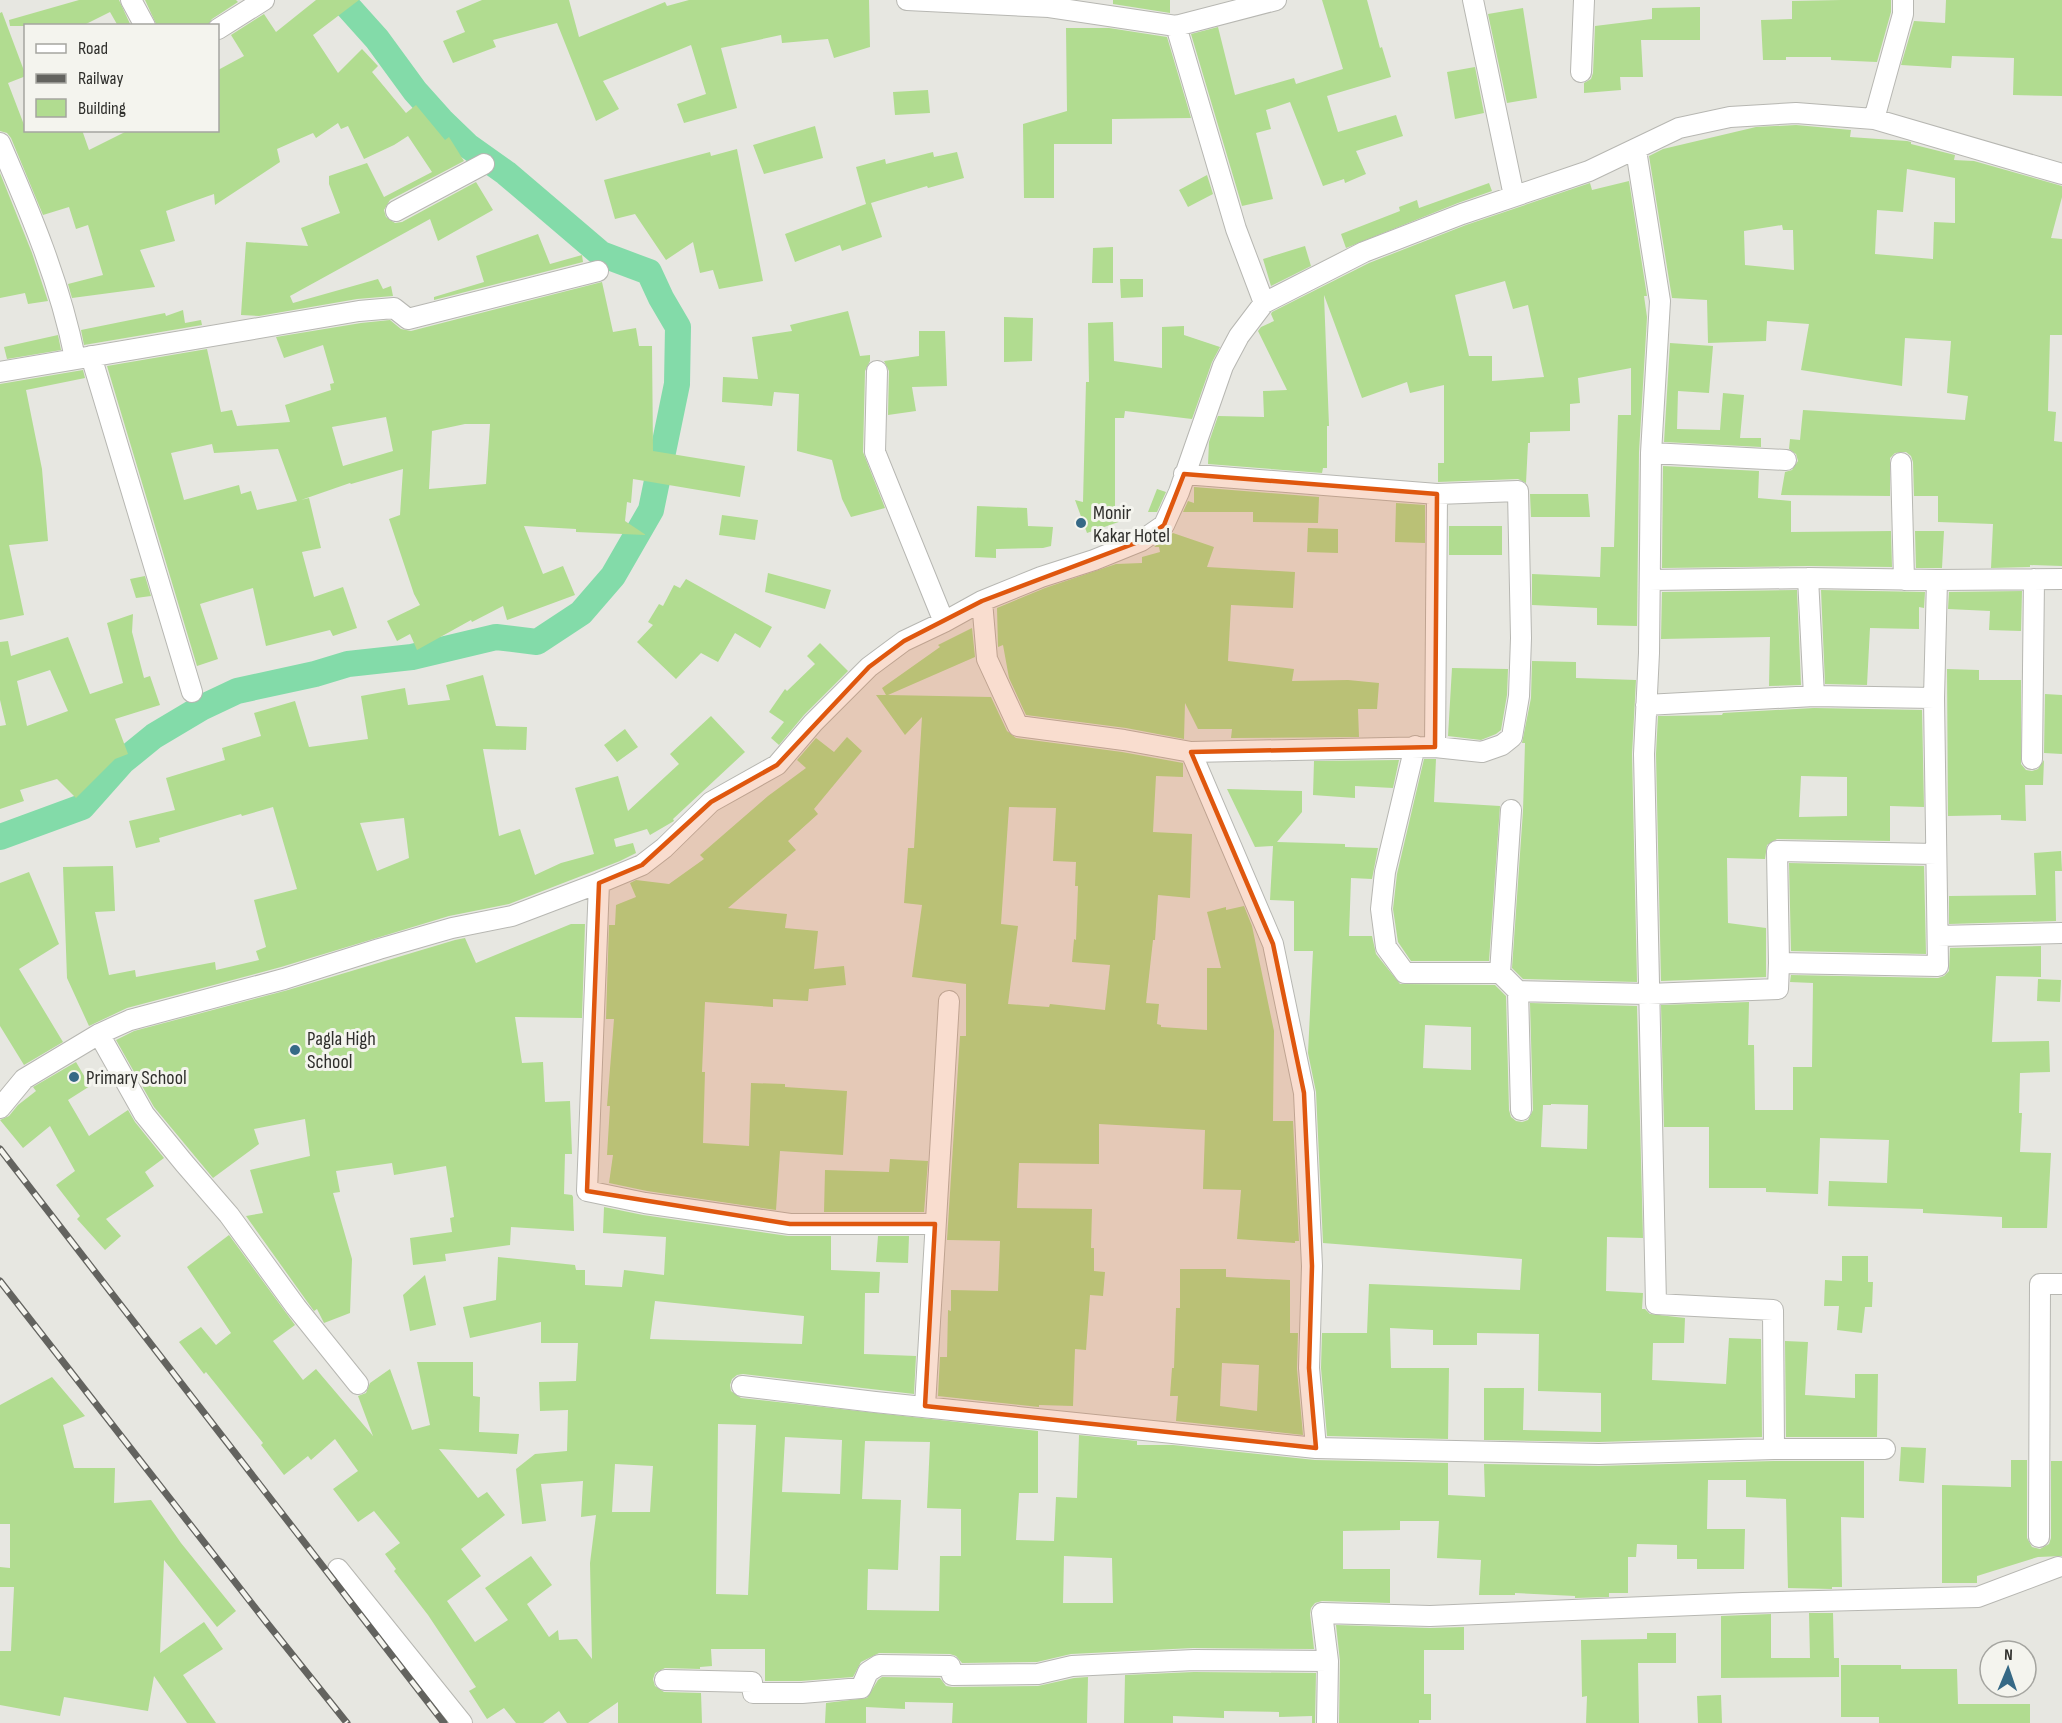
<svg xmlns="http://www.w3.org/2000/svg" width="2062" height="1723" viewBox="0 0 2062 1723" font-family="'Sofia Sans Condensed',sans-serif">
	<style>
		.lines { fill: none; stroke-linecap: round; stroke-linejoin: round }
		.canal { stroke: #83dba9; stroke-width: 26 }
		.building { fill: #b1dc90; fill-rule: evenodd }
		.street-casing { stroke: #b7b7b2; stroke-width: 22 }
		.street { stroke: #fff; stroke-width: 20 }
		.rail-casing { stroke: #63635f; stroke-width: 7 }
		.rail { stroke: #f4f4ee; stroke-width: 4.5; stroke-dasharray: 14; stroke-linecap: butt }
		.marked { fill: #df570e; fill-opacity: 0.2; stroke: #df570e; stroke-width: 4.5; stroke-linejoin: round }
		.poi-dot { fill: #366986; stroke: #f4f4ee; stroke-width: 2 }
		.labels { text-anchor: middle; stroke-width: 6; stroke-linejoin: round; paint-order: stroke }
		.poi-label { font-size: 20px; fill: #2f2f2c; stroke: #f4f4ee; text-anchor: start }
	</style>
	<rect width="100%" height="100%" fill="#e7e7e1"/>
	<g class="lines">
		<path class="canal" d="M0 837 82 807 122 762 154 736 201 708 237 691 315 674 348 664 412 657 496 637 537 642 581 613 613 576 651 510 677 384 678 327 661 298 649 272 601 254 506 173 468 146 441 120 415 91 377 39 342 0"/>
	</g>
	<path class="building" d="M79 0H119L131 26H118L110 12 82 26H10L9 20Z
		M145 0H236L238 2 212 19 207 26H157Z
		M316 0H359L313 35 338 73 362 49 378 66 372 72 406 113 416 105 445 140 449 137 464 161 390 200 384 210 386 217 395 223 402 222 476 182 493 210 438 241 430 219 290 296 293 303 378 279 383 289 391 286 393 296 357 299 259 316 241 315 246 242 308 246 301 228 340 213 329 184V176L367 163 384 197 432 172 408 136 394 145 364 159 348 126 341 129 338 123 316 138 313 133 277 149 280 162 215 205 214 194 166 211 175 241 140 250 155 287 72 298 68 284 103 275 88 225 76 229 69 207 43 215 11 138 7 133 0 131V13L2 12 26 76 8 83 26 130H82L89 150 129 130H218V70L244 56 231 35 264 14 276 32Z
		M482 0H569L579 37 665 2 667 6 689 0H869L870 47 834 58 828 39 782 43 781 35 721 48 737 108 684 123 677 104 706 94 691 45 603 81 619 109 596 121 557 23 493 40 496 47 453 63 443 41 465 32 456 11Z
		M1113 0H1170V13L1113 4Z
		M1322 0H1367L1380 48 1382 47 1391 77 1327 96 1338 132 1396 115 1403 136 1356 151 1366 174 1345 183 1344 179 1323 186 1290 102 1266 110 1271 129 1256 133 1273 199 1242 206 1191 34 1218 27 1235 95 1294 78 1296 84 1343 69Z
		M1841 0H1891V12L1877 62 1831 60V57H1786V60H1763L1761 20 1792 19V1Z
		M1946 0H2062V96L2013 95 2014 58 1952 56 1951 68 1901 65 1914 21 1945 23Z
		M1700 7V40H1641L1643 77H1620L1621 90 1584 93V83L1591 79 1593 73 1595 26 1652 19V8Z
		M1523 8 1537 98 1507 103 1488 14Z
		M1066 28H1109L1167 37 1191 118 1112 119V144H1054V198H1024L1023 124 1067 111Z
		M1475 67 1484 113 1455 119 1447 72Z
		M928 90 930 113 895 115 893 92Z
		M1796 125 1851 130 1850 137 1907 141 1911 142V144L1955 155 1954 160 1974 161 2062 186V197L2051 238 2062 239V335H2050L2048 411 2056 412 2054 441 2062 442V566L2030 565V567L1991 568 1993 524 1938 522V496H1914L1913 462 1911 456 1906 452 1895 453 1890 458V496L1781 495 1785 472 1792 470 1798 461 1796 454 1789 449 1790 439 1800 440 1803 410 1965 420 1968 396 1947 393 1951 341 1905 338 1902 386 1801 370 1809 324 1767 321 1766 341 1708 343 1707 300 1672 298 1649 156 1663 149 1756 127ZM1907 169 1955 178V223L1934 222 1933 259 1875 254 1877 210 1903 212ZM1782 225 1783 230H1793L1794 270 1745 265 1744 231Z
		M815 126 823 158 764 174 753 145Z
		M737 149 763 281 719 289 713 270 700 273 693 242 666 260 635 214 615 219 604 180 710 152 711 156Z
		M933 152 934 157 957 152 964 178 928 188 927 186 871 203 882 237 842 251 840 245 795 262 785 234 866 204 856 167 885 159 886 164Z
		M0 173 32 253 48 301 28 304 25 293 0 298Z
		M1207 175 1213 194 1188 207 1179 190Z
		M1629 181 1647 296H1644L1647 317 1639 452 1637 626 1597 625V608L1532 605V574L1600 577 1601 547H1614L1618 415H1631V368L1578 378 1580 403 1570 404V431L1530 432V443H1528L1526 483 1518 479 1438 482V463H1444V385L1410 393 1407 382 1362 398 1324 295 1329 426H1327V468H1323L1322 473 1208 464 1209 442 1218 416 1264 417 1263 391 1287 390 1258 331 1261 327 1274 321 1271 314 1272 312 1369 263 1466 225 1590 183 1592 190ZM1505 281 1513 309 1528 305 1544 377 1492 381V356H1469L1455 295Z
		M1489 183 1492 191 1458 203 1346 248 1341 234 1400 211 1399 207 1417 200 1419 208Z
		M538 234 550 264 582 255 583 262 434 300V297L484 282 476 256Z
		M1305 246 1311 266 1271 286 1263 259Z
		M1113 247V283H1092L1093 248Z
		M1120 279H1143V297L1121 298Z
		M602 282 613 332 636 328 639 346H652L653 451 745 466 740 497 633 479 631 503 627 502 625 521 646 535 576 532V529L524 526 543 574 563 566 575 595 507 620 503 606 472 622 471 620 417 650 410 634 397 641 387 621 420 605 414 594 389 519 400 515 403 469 351 484 350 483 301 500 309 498 321 548 302 552 314 597 343 587 357 628 333 636 330 630 266 646 253 588 200 604 218 659 197 666 107 366 207 349 221 412 232 410 237 426 290 422 285 405 331 390 330 384 334 383 323 345 284 358 276 337 361 323 390 320 401 329 411 331ZM386 417 393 451 343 466 332 427ZM465 424H490L486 484 429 489 432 431ZM212 444 214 453 278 449 297 501 257 510 251 491 241 494 239 485 184 500 171 453Z
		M183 310 185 323 201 320 202 325 84 345 81 330 165 313 166 316Z
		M848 311 860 356 870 355V361L865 371 863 452 885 508 851 517 842 499 832 460 797 451 799 394 774 392 772 406 722 402 723 377 758 379 752 337 792 331 790 325Z
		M1004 317 1033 318 1032 361 1004 362Z
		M1113 322 1114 361 1162 368V327L1184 326V335L1220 347 1212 362 1192 419 1125 411 1124 418H1115V512H1112L1130 518 1087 533 1075 500 1083 502 1086 382H1089L1088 323Z
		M919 331H945L947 386 912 387 916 411 888 415 889 371 884 361 919 356Z
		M58 335 61 350 7 359 4 347Z
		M1670 343 1713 346 1709 393 1678 391 1677 429 1720 430 1723 393 1744 395 1740 438H1761V447L1664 442Z
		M83 370 85 378 26 390 42 469 48 541 9 545 24 615 0 620V384Z
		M1663 466 1759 471 1758 498 1791 501V532L1891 531 1892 567 1808 566 1662 568Z
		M1194 487 1319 497 1318 523 1253 522V512H1183L1188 501 1194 503Z
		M1157 489 1166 492 1157 512H1148Z
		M1530 494H1588L1590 517H1531Z
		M1396 503 1425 505V543L1395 542Z
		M977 506 1027 508 1028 526 1053 527 1051 546 1043 548 996 549V558L975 557Z
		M722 515 758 520 755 540 719 535Z
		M1449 526H1502V555H1449Z
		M1308 528 1338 529V553L1307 552Z
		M1915 531H1944L1942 568H1916Z
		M1173 533 1214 547 1207 567 1295 572 1293 608 1231 605 1228 661 1294 669 1292 681 1348 680 1379 683 1377 709H1358L1359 737 1231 738 1232 729H1198L1185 703 1184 739 1126 728 1026 715 1009 678 1003 645 998 647 997 608 1045 588 1116 564 1142 563V557L1160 552 1159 547H1154Z
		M768 573 831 590 825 609 765 592Z
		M145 576 151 596 136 598 130 579Z
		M686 579 772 627 760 648 735 633 718 662 701 653 676 679 637 642 653 625 648 622 659 604 663 606 674 585 680 588Z
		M1797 590 1801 685 1769 686 1770 637 1661 639 1662 592Z
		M1821 590 1925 592 1924 608 1919 607V629L1870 628 1867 685 1825 684Z
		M2022 591 2021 631 1989 630 1990 611 1948 609 1949 592Z
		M133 614 132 632 144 678 150 676 160 705 115 719 128 754 115 759 76 798 57 779 20 790 24 801 0 809V726L6 725 0 700V642L8 641 11 656 68 637 90 694 123 683 107 623ZM50 670 68 711 27 726 17 681Z
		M972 628 975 657 888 695 991 697 1007 731 1016 738 1122 752 1183 763V777L1156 776 1153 832 1192 834 1190 898 1158 895 1155 940H1153L1146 1003 1159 1004 1157 1024 1161 1025V1027L1207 1030V968H1221L1207 912 1226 907V910L1244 906 1252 926 1274 1031 1273 1121H1293L1299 1241H1295V1243L1237 1239 1241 1190 1203 1189 1205 1130 1099 1124V1164L1019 1163 1017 1208 1092 1209 1091 1248H1094V1271L1105 1272 1103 1296 1090 1295 1086 1350 1075 1349 1073 1406 1039 1405V1407L938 1396 940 1357H947L948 1310 951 1311V1290L998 1291 1000 1241 947 1240 960 1036H966V984L912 977 922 905 904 903 908 848H914L922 717 905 735 876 695H886L882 688 940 647 938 645ZM1009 807 1056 808 1053 861 1076 862 1075 886H1078L1076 940 1074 939 1072 962 1110 965 1105 1010 1050 1004 1049 1007 1008 1004 1018 926 1001 924Z
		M820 643 848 671 804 715 779 745 771 738 784 722 769 712 785 689 787 691 815 664 807 656Z
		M1532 661 1576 662V678L1636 680 1632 754 1637 982 1523 979 1512 968 1523 811 1525 743H1522L1531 698Z
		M1452 668 1508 669 1507 695 1501 730 1496 734 1481 740 1448 736Z
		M1947 669 1979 670V680H2021V764L2026 770 2032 771 2038 769 2044 760 2043 785H2025L2026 821 2001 820V815L1948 816Z
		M483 675 496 726 527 727 526 750 483 749 499 836 520 829 535 875 561 863 594 854 575 788 618 776 628 811 679 764 670 754 711 716 745 752 673 819 674 821 650 835 647 829 614 839 616 847 633 843 636 853 620 861 509 904 449 916 281 967 127 1008 89 1026 67 978 63 867 113 866 115 911 95 912 109 975 135 970 136 977 215 962 216 970 259 960 256 951 266 947 254 900 297 889 273 807 242 816 241 814 159 838 160 842 136 848 129 821 175 810 166 778 225 760 222 748 261 736 254 713 295 701 309 747 368 739 361 696 405 688 408 705 450 700 446 685ZM404 818 409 858 377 871 360 823Z
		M2045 694 2062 695V754L2044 753Z
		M1814 708 1922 710 1924 807 1890 806V841L1777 839 1767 845 1765 859 1727 858 1728 923 1766 928V977L1661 981 1656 754 1658 716 1722 715 1723 713ZM1801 776 1847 777V816L1799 817Z
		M625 729 638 747 617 762 604 745Z
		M847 737 862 751 814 809 818 814 788 841 796 850 728 908 787 914 785 928 818 931 814 969 844 966 846 985 809 989 808 1001 773 999V1007L705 1002 702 1072H705L703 1143 749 1146 751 1083 785 1084V1087L847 1091 843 1155 780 1151 776 1210 647 1191 609 1183 613 1155H607L610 1106H607L614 1019H606L609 925H615L616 905 636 897 630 883 636 880 669 884 704 859 700 855 768 796 806 768 797 760 816 738 834 752Z
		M1424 759H1436L1434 802 1500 806 1489 961H1411L1398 942 1393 909 1397 874Z
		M1399 760 1393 788 1355 786V798L1313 795 1314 761Z
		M1227 789 1302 791V812L1277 842 1345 844V847L1378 848 1372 879 1351 878 1349 936H1372L1376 954 1400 984 1495 985 1506 996 1509 1110 1511 1117 1516 1121 1522 1122 1528 1120 1533 1110 1530 1003 1637 1006 1643 1238 1607 1237 1606 1291 1643 1293 1642 1309H1645L1650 1314 1685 1318 1684 1343H1653L1652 1380 1726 1384 1729 1338 1761 1339 1762 1437 1599 1442 1484 1440V1388H1524L1523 1430 1601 1432V1393L1538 1391 1539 1334 1477 1333V1345H1433V1330L1390 1328 1391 1368H1449L1448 1439 1327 1436 1321 1368 1322 1333H1367L1369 1284 1520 1290 1522 1259 1323 1243 1316 1092 1308 1053 1313 951H1294V901L1270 900 1273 846 1255 847ZM1425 1025 1471 1027V1070L1423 1068ZM1551 1104 1588 1105 1587 1149 1541 1147 1543 1105H1551Z
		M2061 851 2062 871H2055L2056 921 1949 924V896L2036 895 2034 853Z
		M1789 863 1924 866 1926 954 1791 951Z
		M29 872 59 944 19 969 63 1042 24 1065 0 1026V883Z
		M571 924H585L582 1018 515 1017 522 1063 543 1062 545 1102 570 1101 572 1154H565L564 1194 572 1195 573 1197 574 1231 511 1227 510 1245 445 1254 446 1261 413 1265 410 1238 452 1232 450 1218 454 1217 446 1166 394 1175 392 1163 336 1171 340 1192 333 1193 352 1259 350 1313 324 1323 317 1309 314 1311 306 1300 246 1216 263 1213 250 1170 310 1156 305 1119 254 1129 259 1144 213 1178 154 1107 116 1040 134 1031 288 990 455 940 465 938 476 963Z
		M2041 946V977L1996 976 1992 1042 2049 1041 2050 1072 2020 1073 2019 1113H2022L2020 1152 2051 1153 2047 1228H2002V1217L1923 1213V1209L1828 1206 1829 1181 1887 1183 1889 1140 1820 1138 1818 1194 1766 1192V1188H1709V1127H1664L1661 1005 1749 1002 1748 1045H1754L1755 1110H1793V1067H1812L1813 983 1790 982 1791 975 1938 978 1944 976 1949 971 1950 948Z
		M2038 979 2061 980 2060 1002 2037 1001Z
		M76 1062 90 1086 68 1100 89 1136 128 1110 135 1122 164 1158 145 1172 154 1186 106 1219 121 1236 105 1250 77 1219 80 1216 56 1185 75 1171 50 1126 23 1148 0 1120 9 1116 18 1105 36 1091 33 1087Z
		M890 1159 928 1161 924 1212H824L825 1170 889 1172Z
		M604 1207 643 1215 788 1236H831V1270L880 1272 879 1293H865L864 1354 916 1356 914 1394 743 1374 737 1375 732 1379 730 1385 731 1391 741 1398 1038 1431V1493H1019L1016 1540 1054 1541 1056 1497 1077 1498 1079 1435 1137 1441V1445H1173L1315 1460 1448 1463V1495L1485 1497 1484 1464 1599 1466 1774 1461H1864V1518L1841 1517 1842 1587H1832V1589L1788 1588 1786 1499 1746 1497V1480H1708L1707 1529H1745L1744 1569H1697V1559H1677V1545L1637 1544 1636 1557H1628V1593H1609V1597L1575 1598V1596L1515 1593V1595H1479L1481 1560 1437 1558 1439 1521H1400V1530L1343 1531V1569H1390V1603L1322 1601 1315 1603 1311 1608 1310 1614 1314 1649 1193 1648 1071 1654 1037 1662 962 1663 956 1656 950 1654 879 1653 861 1662 853 1677 801 1681H765V1649H711L712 1666 700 1667V1669L665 1668 655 1673 653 1679 655 1686 664 1692 701 1693 702 1723H618V1702L588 1723H567L559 1711 543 1723H516L504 1708 487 1719 469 1691 476 1687 428 1615 394 1571 396 1569 385 1554 400 1543 374 1511 358 1522 333 1489 358 1471 335 1439 311 1460 308 1456 284 1475 261 1445 263 1443 206 1372 204 1374 179 1342 201 1327 216 1345 231 1333 187 1267 229 1235 295 1325 273 1341 303 1380 316 1369 373 1436 358 1396 366 1393 370 1383 390 1369 412 1430 430 1425 417 1362H473V1396L480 1397 479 1432 519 1434 517 1454 439 1449 478 1498 487 1492 505 1515 461 1549 481 1576 447 1601 475 1642 508 1620 485 1588 531 1556 552 1585 527 1604 549 1637 558 1630 559 1640 577 1639 592 1659 590 1563 596 1515 581 1517 583 1481 541 1484 546 1521 522 1524 516 1469 535 1454 567 1451 568 1410 540 1411 539 1382 576 1381 578 1343H541V1322L470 1338 463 1307 496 1300 498 1257 575 1265 576 1270H585V1285L622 1287 624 1270 664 1275 666 1237 603 1233ZM655 1301 804 1316 802 1344 650 1339ZM718 1424 756 1425 748 1595 716 1594ZM785 1437 842 1440 840 1494 782 1492ZM865 1441 930 1442 927 1508 961 1509V1556H940L939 1611 867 1610 868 1569 898 1570 901 1500 862 1499ZM615 1464 653 1466 650 1512H612ZM1064 1556 1112 1558 1113 1603H1063Z
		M878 1236H909L908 1263 876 1262Z
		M1842 1256H1868V1282H1873L1872 1307H1865L1862 1333 1837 1330 1839 1306H1824L1825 1280 1842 1281Z
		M1180 1269H1226V1277L1290 1280V1333H1298L1297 1369 1303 1435 1176 1421 1178 1396H1170L1172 1368H1174L1176 1308H1180ZM1222 1363 1259 1365 1257 1411 1220 1406Z
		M425 1275 436 1325 410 1331 403 1295Z
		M1785 1341 1808 1342 1805 1395 1855 1398V1374H1878L1877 1437H1786Z
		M52 1377 85 1416 63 1425 74 1468H115L114 1503 151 1500 181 1543 236 1611 217 1627 164 1560 160 1653 204 1622 223 1649 183 1675 216 1723H187L154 1676 148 1711 64 1697 60 1716 0 1705V1651H11L14 1587H0V1567L10 1568V1524H0V1405Z
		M1901 1447 1926 1448 1924 1483 1899 1481Z
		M2011 1460H2027V1538L2032 1547 2040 1549 2049 1544 2051 1538V1461H2062V1556L2038 1557 1977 1576V1583H1942V1485L2011 1487Z
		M1809 1613H1833L1834 1658H1839V1677L1721 1678V1616L1771 1614V1658H1810Z
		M1336 1625 1430 1628 1464 1627V1650H1424V1694H1431V1720H1419V1723H1339L1340 1661Z
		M1647 1633H1676V1663H1638L1639 1723H1586L1587 1696 1582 1697 1581 1640 1647 1639Z
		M1841 1665H1901V1669H1957L1958 1704H2030V1723H1879V1717H1841Z
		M1194 1672 1316 1673 1315 1723H1312V1716L1279 1717V1712L1224 1711V1718L1173 1716V1723H1124L1125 1675Z
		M882 1677 940 1678 946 1686 952 1687 1038 1686 1074 1678 1088 1677 1087 1723H952L953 1703 905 1702V1709L866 1707V1723H825L826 1703 867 1698 878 1680Z
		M1721 1695 1722 1723H1698L1697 1696Z"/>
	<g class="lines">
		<defs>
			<path id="street" d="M131 0 145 26
				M907 0 1049 7 1176 26 1236 229 1264 303
				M1473 0 1514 196
				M1176 26 1276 0
				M218 29 264 0
				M1581 72 1584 0
				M1874 119 1903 14V0
				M0 143C31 214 60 283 75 358
				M396 211 484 164
				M91 356 192 692
				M877 371 875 452 944 622
				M0 372 359 311 394 308 408 319 598 271
				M1651 453 1786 460
				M1901 463 1904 580
				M1184 474 1437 494
				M1808 578 1814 696
				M1650 580 1808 578 1937 580 2062 579
				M982 601 987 659 1018 726 1124 740 1191 752 1273 944 1304 1093 1312 1266 1309 1368 1316 1448
				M1646 705 1814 696 1934 698 1937 580
				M1415 746 1385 872 1381 909 1386 947 1405 973H1500L1518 991
				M1191 752 1435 747 1437 494 1518 491 1521 638 1519 696 1512 737 1502 745 1482 752 1435 747
				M2032 759 2034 579
				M599 883 587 1191 645 1203 790 1224H935
				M1938 936 2062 933
				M1779 963 1777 851 1936 854
				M1500 973 1511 810
				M99 1034 144 1114 184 1163 229 1215 296 1307 358 1384
				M0 1108 24 1079 99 1034 130 1020 284 979 379 949 452 928 512 916 599 883 642 865 664 848 711 802 777 765 813 723 869 667 904 641 944 622 982 601 1041 577 1094 560 1141 541 1164 525 1179 492 1223 366 1239 336 1264 303 1364 252 1462 214 1589 171 1679 128 1730 117 1796 113 1874 119 2062 174
				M1521 1110 1518 991 1648 994 1778 989 1779 963 1938 966 1934 698
				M742 1386 875 1402 1316 1448 1599 1454 1774 1449 1773 1310 1656 1304 1644 754 1649 653 1651 453 1660 301 1636 150
				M925 1406 949 1001
				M1774 1449H1885
				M2039 1537 2040 1284H2062
				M338 1569 462 1723
				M665 1680 752 1682 753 1693H802L861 1688 868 1672 879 1665 950 1666 952 1675 1038 1674 1072 1666 1194 1660 1328 1661
				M1327 1723 1328 1661 1322 1613 1430 1616 1743 1603 1978 1597 2058 1567"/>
		</defs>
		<use href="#street" class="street-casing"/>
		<use href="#street" class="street"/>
		<defs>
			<path id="rail" d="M0 1149 444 1723
				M0 1281 267 1623 347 1723"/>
		</defs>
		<use href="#rail" class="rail-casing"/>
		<use href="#rail" class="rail"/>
	</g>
	<path class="marked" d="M1184 474 1437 494 1435 747 1191 752 1273 944 1304 1093 1312 1266 1309 1368 1316 1448 925 1406 935 1224H790L587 1191 599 883 642 865 711 802 777 765 869 667 904 641 982 601 1141 541 1164 525Z"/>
	<g class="poi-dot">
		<circle cx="1081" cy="523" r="6"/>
		<circle cx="295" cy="1050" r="6"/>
		<circle cx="74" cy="1077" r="6"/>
	</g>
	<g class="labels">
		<g class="poi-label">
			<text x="1093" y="519">Monir<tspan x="1093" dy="23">Kakar Hotel</tspan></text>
			<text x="307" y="1045">Pagla High<tspan x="307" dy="23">School</tspan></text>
			<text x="86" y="1084">Primary School</text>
		</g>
	</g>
	<rect x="24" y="24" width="195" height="108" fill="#f4f4ee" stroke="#a5a5a0" stroke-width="1.5"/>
	<rect x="36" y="44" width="30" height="9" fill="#ffffff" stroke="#a5a5a0" stroke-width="1.5"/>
	<text x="78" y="54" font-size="18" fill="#2f2f2c">Road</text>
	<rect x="36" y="74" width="30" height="9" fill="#63635f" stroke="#a5a5a0" stroke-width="1.5"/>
	<text x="78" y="84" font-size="18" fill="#2f2f2c">Railway</text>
	<rect x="36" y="99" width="30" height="18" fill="#b1dc90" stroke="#a5a5a0" stroke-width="1.5"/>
	<text x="78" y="114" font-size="18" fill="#2f2f2c">Building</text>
	<g transform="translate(2008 1669) rotate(2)"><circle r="28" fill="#f4f4ee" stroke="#a5a5a0" stroke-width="1.5"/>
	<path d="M0-4.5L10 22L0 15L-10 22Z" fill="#366986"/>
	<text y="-9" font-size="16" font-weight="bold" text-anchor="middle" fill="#2f2f2c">N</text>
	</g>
</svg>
